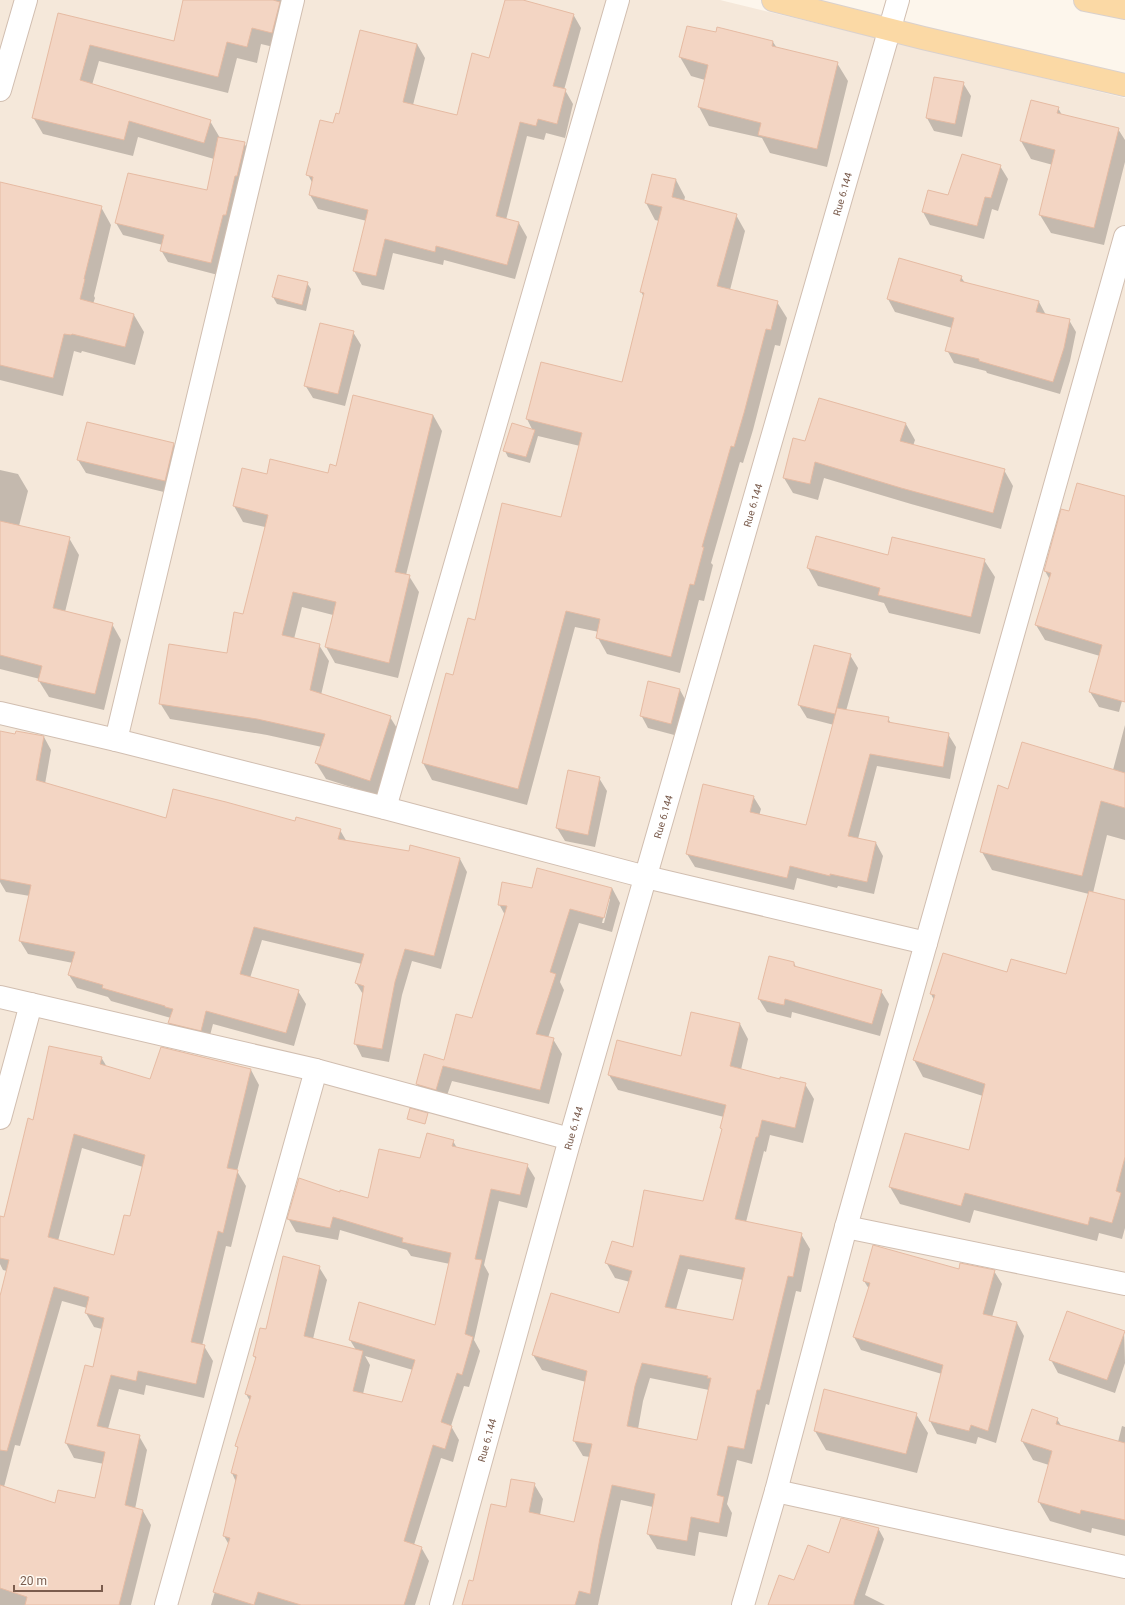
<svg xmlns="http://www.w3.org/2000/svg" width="1125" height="1605" viewBox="0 0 1125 1605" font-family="Roboto,sans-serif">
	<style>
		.residential { fill: #f5e8da }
		.shadow { fill: #0003; fill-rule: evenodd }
		.building { fill: #f3d5c3; stroke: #e6bba3; fill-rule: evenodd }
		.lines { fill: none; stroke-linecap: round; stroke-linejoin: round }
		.minor-casing { stroke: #d1beb0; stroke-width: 24 }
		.major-casing { stroke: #dad1cd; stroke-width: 24 }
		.minor { stroke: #fff; stroke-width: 22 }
		.major { stroke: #fbd9a5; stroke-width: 22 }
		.labels { text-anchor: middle; stroke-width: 3.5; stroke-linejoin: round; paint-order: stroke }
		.street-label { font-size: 10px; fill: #7a5c4d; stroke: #fffaf3 }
	</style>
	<rect width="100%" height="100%" fill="#fdf6ec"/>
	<path class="residential" d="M0 0H720L1125 98V1605H0Z"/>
	<path class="shadow" d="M184 0H300L282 49 261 44 257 63 237 58 228 93 99 61 92 85 210 121 220 138 244 143 251 155 218 275 168 262 161 250 163 245 123 235 116 223 207 191 214 159 138 137 133 156 43 134 33 117 59 15 174 42Z
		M506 0H519L573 14 581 28 564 90H565L573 104 565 138 546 133 544 140 527 136 506 220 519 223 527 237 515 279 444 260 443 265 393 253 384 290 362 285 354 271 367 221 318 209 310 195 313 184 308 175 340 115 417 44 425 58 413 105 458 116 490 59Z
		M717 33 773 42 777 48 837 63 848 81 827 167 770 153 762 138 709 126 699 107 705 80 691 76 680 57Z
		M935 78 963 83 971 96 962 137 934 131 927 118Z
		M1058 108 1062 115 1118 129 1125 140V162L1104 245 1051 233 1040 215 1053 165 1031 159 1021 141Z
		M1000 166 1008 179 998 211 992 209 984 239 930 225 923 212Z
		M653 175 676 180 685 197 684 201 736 215 745 231 730 290 777 302 787 318 780 346 775 345 753 430 743 463 740 462 711 563 713 565 704 601 699 600 680 673 607 654 598 638 599 632 575 627 527 805 432 780 423 763 447 674 454 676 476 621 562 518 580 446 538 436 530 463 508 457 505 451 533 431 527 419 541 363 622 383 644 297 641 292 659 221 655 220 646 203Z
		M0 183 101 207 111 225 94 296 95 298 93 304 134 315 144 332 135 365 82 351 81 353 74 351 63 396 0 380Z
		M961 277 965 283 1039 302 1046 315 1069 320 1076 332 1070 361 1060 394 987 373 986 371 954 363 947 350 952 328 895 312 888 299Z
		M307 283 311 289 306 311 277 304 273 297Z
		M353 332 361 345 345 406 313 398 305 385Z
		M433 415 442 431 406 575 409 576 419 592 398 678 335 663 326 647 333 615 302 607 294 639 319 645 329 661 321 695 390 717 400 733 379 796 326 779 316 763 322 747 267 735 170 719 160 703 228 654 244 615 265 527 243 522 234 506 268 475 329 474 337 467Z
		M906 424 915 440 913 446 1004 470 1013 486 1001 529 911 504 824 478 818 500 793 493 784 478 806 442Z
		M173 444 181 457 172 494 86 473 78 460Z
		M0 470 18 474 28 491 19 526 69 538 79 555 65 612 112 624 121 640 104 710 49 697 39 681 40 679 0 669Z
		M1125 497V690L1119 712 1099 707 1090 692 1100 656 1045 640 1036 625 1050 580 1045 571 1070 512Z
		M888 556 984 560 995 577 980 634 889 613 884 603 818 586 808 568Z
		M850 655 858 668 846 711 888 718 891 724 948 734 956 747 950 779 877 766 858 839 876 843 883 856 874 894 838 886 837 888 797 878 794 890 695 867 687 854 753 796 761 809 759 816 806 826 834 725 807 718 799 705Z
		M680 690 687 703 678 736 648 728 641 715Z
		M1125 725V840L1107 835 1093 893 1125 902V1228L1122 1239 1099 1233 1097 1241 974 1210 970 1223 900 1204 890 1187 970 1152 983 1096 923 1077 914 1060 934 1000 931 994 1008 974 1066 975 1089 894 992 870 982 852 1009 790 1113 770Z
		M0 732 16 735 44 737 51 750 45 784 167 820 296 822 340 830 347 842 460 859 467 872 441 969 412 961 402 995 389 1062 362 1057 355 1043 364 996 356 983 362 964 262 940 250 978 298 991 306 1004 294 1046 213 1024 208 1043 177 1036 169 1023 171 1018 111 1001 108 997 77 988 69 975 73 963 28 954 20 941 30 896 6 892 0 882Z
		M599 778 607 791 595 847 565 841 557 828Z
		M612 888 620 903 612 932 579 923 560 982 564 990 548 1038 553 1039 562 1054 549 1104 452 1081 444 1104 426 1099 417 1084 445 1061 473 1020 505 915 499 904 533 889ZM608 899H610L604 923H602Z
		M794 963 796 967 881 991 889 1004 880 1036 792 1012 791 1018 767 1012 759 999Z
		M740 1024 748 1039 741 1070 781 1080 805 1084 814 1099 803 1143 770 1135 766 1152 764 1151 746 1222 801 1234 810 1249 801 1292 796 1291 769 1405 766 1404 752 1464 737 1460 727 1504 732 1513 727 1537 699 1532 695 1556 657 1549 648 1534 653 1507 621 1500 598 1605H463L507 1508 534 1484 543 1499 540 1515 574 1523 590 1457 583 1456 574 1441 586 1382 542 1370 533 1355 620 1314 630 1282 615 1278 606 1262 633 1249 704 1202 723 1130 721 1128 724 1117 618 1090 609 1075 682 1058ZM688 1269 743 1280 734 1321 676 1310ZM650 1378 709 1390 698 1442 638 1429 643 1401Z
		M101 1057 107 1067 151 1080 251 1070 259 1085 237 1171 246 1186 231 1247 226 1246 202 1346H204L213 1361 204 1398 146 1385 144 1395 119 1389 108 1429 139 1436 147 1450 135 1509 143 1511 151 1525 131 1605H0V1300L7 1271 3 1270 0 1264V1236L34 1121ZM82 1148 143 1167 131 1217 115 1256 58 1241ZM62 1301 87 1308 86 1313 94 1327 102 1329 93 1368 86 1366 66 1443 74 1458 104 1464 96 1500 56 1504 4 1487 15 1445 20 1446Z
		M453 1141 457 1148 527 1165 535 1178 527 1208 499 1201 484 1265 489 1274 474 1340 480 1351 469 1387 464 1386 451 1426 459 1440 453 1462 441 1458 414 1545 421 1547 429 1561 415 1605H211L229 1545 224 1536 236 1482 232 1473 239 1449 236 1446 250 1401 246 1394 256 1360 254 1356 267 1330 319 1267 327 1280 313 1339 356 1350 350 1340 360 1304 436 1327 450 1264 411 1256 407 1250 340 1230 338 1240 296 1232 288 1218 340 1193 369 1200 421 1159ZM365 1356 413 1370 402 1404 363 1394 370 1365Z
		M960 1270 994 1271 1002 1284 992 1317 1017 1323 1024 1336 996 1443 978 1437 976 1444 937 1434 930 1421 942 1374 861 1350 854 1337 869 1289 864 1281Z
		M1124 1332 1125 1363 1115 1393 1058 1373 1051 1360Z
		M916 1414 928 1433 917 1473 826 1450 815 1431Z
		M1057 1419 1062 1427 1118 1442 1122 1426 1125 1427V1536L1092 1528 1091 1533 1050 1521 1039 1502 1049 1465 1033 1460 1022 1441Z
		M878 1528 884 1539 865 1595 885 1605H769L795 1582 830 1554Z"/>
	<path class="building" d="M183 0H273L280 2 272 33 252 28 247 47 227 42 218 77 90 45 80 80 211 120 204 143 129 121 124 140 32 118 58 13 174 41Z
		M505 0H523L574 14 553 86 566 89 557 124 538 119 536 126 520 122 496 216 519 222 507 265 436 246 435 252 385 239 376 276 353 271 368 210 309 195 313 177 306 175 320 120 333 123 336 113 339 114 360 30 417 44 403 102 457 115 472 53 489 58Z
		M687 26 716 32 717 27 773 41 772 46 838 62 817 149 758 135 761 123 698 107 708 65 679 57Z
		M934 77 964 82 955 124 926 118Z
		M1031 100 1059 107 1057 113 1119 128 1094 228 1039 215 1055 150 1020 141Z
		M218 137 245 142 237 176H235L226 215H223L211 263 160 251 164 235 115 223 128 173 207 190Z
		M962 154 1001 165 991 198 985 197 977 226 922 212 928 190 948 195Z
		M652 174 676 179 672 197 737 214 717 286 778 301 771 330 766 329 744 413 734 447 731 446 702 547H704L694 585 690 584 671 657 596 638 600 619 566 611 518 789 422 763 446 673 453 675 468 618 475 620 502 503 561 517 582 433 526 419 541 362 622 382 644 293 640 292 662 207 645 203Z
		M0 182 102 206 84 279H85L80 299 134 314 125 347 72 334 71 335 64 334 53 378 0 365Z
		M899 258 962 276 960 281 1039 301 1036 312 1070 319 1064 348 1053 382 979 361V359L945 351 954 318 887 299Z
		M278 275 308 282 302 305 272 297Z
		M320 323 354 331 338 394 304 386Z
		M353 395 433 415 395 572 410 575 389 663 325 647 336 602 293 592 282 635 320 644 310 690 391 716 370 781 315 763 325 734 257 719 159 704 169 644 227 653 234 612 243 614 268 515 233 506 242 468 267 474 270 459 328 473 330 464 336 466Z
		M819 398 906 423 900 441 1005 469 993 513 901 488 815 462 810 484 783 478 793 438 805 441Z
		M87 422 174 443 165 481 77 460Z
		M512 423 535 430 526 457 503 451Z
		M1077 483 1125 496V702L1089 692 1102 645 1035 625 1051 573 1044 571 1061 509 1069 511Z
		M0 521 70 537 53 608 113 623 95 694 38 681 42 666 0 655Z
		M816 536 888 555 892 537 985 559 971 617 878 595 880 588 807 568Z
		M814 645 851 654 835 714 798 705Z
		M648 681 680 689 671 724 640 716Z
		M837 708 889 717 888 722 949 733 943 767 870 754 848 836 876 842 867 882 830 874V876L790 866 787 878 686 854 703 784 754 796 750 812 806 825Z
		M0 731 15 734 16 731 44 736 36 780 166 818 173 789 226 802 295 821 296 817 341 829 338 839 409 851 410 845 460 858 434 956 405 949 395 982 382 1049 354 1044 364 986 355 983 364 954 254 927 240 974 299 990 286 1033 206 1011 201 1031 168 1023 173 1009 165 1007V1006L102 988 103 985 68 975 75 952 19 941 31 885 0 879Z
		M1022 742 1125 773V808L1101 801 1082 876 980 852 998 785 1008 789Z
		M568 770 600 777 588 835 556 828Z
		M537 868 612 888 604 918 570 909 550 972 556 974 536 1034 554 1038 540 1090 443 1066 436 1090 416 1084 424 1054 444 1060 456 1014 472 1018 507 906 498 905 502 882 532 888Z
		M1089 891 1125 900V1157L1116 1191 1121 1193 1112 1223 1090 1217 1088 1225 965 1193 961 1206 889 1187 905 1133 969 1150 985 1084 913 1060 935 995 930 994 943 953 1007 972 1011 959 1066 974Z
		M769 956 794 962V966L882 990 872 1024 785 999 784 1005 758 999Z
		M691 1012 740 1023 730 1066 780 1079V1077L806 1083 795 1128 762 1120 758 1137H756L735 1219 802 1233 793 1277 788 1276 760 1390H757L744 1449 728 1446 717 1495 724 1497 719 1523 691 1517 687 1541 647 1534 655 1494 612 1485 600 1538 590 1594 579 1591 575 1605H462L469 1580 473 1581 491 1504 506 1507 511 1479 535 1483 529 1512 574 1522 592 1444 573 1441 587 1371 532 1355 551 1293 619 1313 632 1271 605 1263 612 1241 633 1247 644 1190 703 1201 722 1129 720 1128 726 1105 608 1075 617 1040 681 1056ZM680 1255 745 1268 733 1320 665 1307ZM642 1363 708 1376 707 1378H711L697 1440 627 1426 635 1386Z
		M49 1046 102 1057 100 1064 150 1079 161 1047 251 1069 227 1168 238 1170 223 1233 218 1231 191 1342 205 1345 196 1384 138 1371 136 1381 111 1375 97 1426 140 1435 125 1505 143 1510 119 1605H25L27 1597 0 1588V1485L55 1503 58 1490 95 1498 105 1452 65 1443 85 1365 93 1367 104 1318 85 1313 89 1297 54 1287 7 1451 0 1450V1296L9 1260 0 1258V1216L4 1217 28 1118 33 1120ZM74 1134 145 1155 130 1216 124 1215 114 1255 48 1237Z
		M410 1108 428 1113 425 1124 407 1119Z
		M427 1133 454 1140 452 1146 528 1164 520 1195 491 1189 475 1259 482 1260 465 1334 473 1337 462 1375 457 1373 441 1422 452 1426 445 1449 433 1445 404 1541 422 1547 404 1605H301L258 1592 254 1605 213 1592 230 1538 223 1536 237 1475 231 1473 238 1447 235 1446 251 1396 245 1394 256 1357 253 1356 260 1328 266 1329 283 1256 320 1266 304 1336 363 1351 353 1391 402 1402 415 1360 349 1340 359 1302 435 1325 451 1253 402 1242 403 1238 333 1217 330 1228 287 1219 299 1178 340 1192V1190L368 1198 379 1149 420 1158Z
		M873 1245 959 1269 960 1263 995 1270 983 1314 1017 1322 988 1431 971 1425 969 1431 929 1421 943 1365 853 1337 870 1283 863 1281Z
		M1067 1311 1125 1331 1107 1380 1049 1360Z
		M824 1389 917 1413 906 1454 814 1431Z
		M1032 1409 1058 1418 1056 1424 1125 1443V1520L1081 1510 1080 1514 1038 1502 1052 1451 1021 1441Z
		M841 1518 879 1528 854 1602V1605H768L779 1575 794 1580 808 1545 829 1553Z"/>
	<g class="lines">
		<defs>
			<g id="minor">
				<path d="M0 90 26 0"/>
				<path d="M0 713 116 740 385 808 646 877 926 943"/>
				<path d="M116 740 293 0"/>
				<path d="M385 808 618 0"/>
				<path d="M0 997 316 1070 570 1139"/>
				<path d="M0 1118 31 1004"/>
				<path d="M846 1227 1125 1284"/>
				<path d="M776 1491 1125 1567"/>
				<path d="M166 1605 316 1070"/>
				<path id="s1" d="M441 1605 570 1139 898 0"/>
				<path d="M743 1605 776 1491 846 1227 1125 237"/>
			</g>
			<path id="major" d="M773 0 923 38 1125 85
				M1085 0 1125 8"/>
		</defs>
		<use href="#minor" class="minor-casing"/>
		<use href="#major" class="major-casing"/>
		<use href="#minor" class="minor"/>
		<use href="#major" class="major"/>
	</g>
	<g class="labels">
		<g class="street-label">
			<text dy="4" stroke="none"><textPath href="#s1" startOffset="1467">Rue 6.144</textPath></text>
			<text dy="4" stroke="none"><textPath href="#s1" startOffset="1143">Rue 6.144</textPath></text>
			<text dy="4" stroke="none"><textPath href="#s1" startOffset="819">Rue 6.144</textPath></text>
			<text dy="4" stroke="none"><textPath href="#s1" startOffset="495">Rue 6.144</textPath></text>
			<text dy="4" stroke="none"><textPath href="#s1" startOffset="171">Rue 6.144</textPath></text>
		</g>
	</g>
	<path d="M14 1585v6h88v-6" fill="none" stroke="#7a5c4d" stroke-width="2"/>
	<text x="20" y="1585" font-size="12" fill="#7a5c4d" stroke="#fffaf3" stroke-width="3" paint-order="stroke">20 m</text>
</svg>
